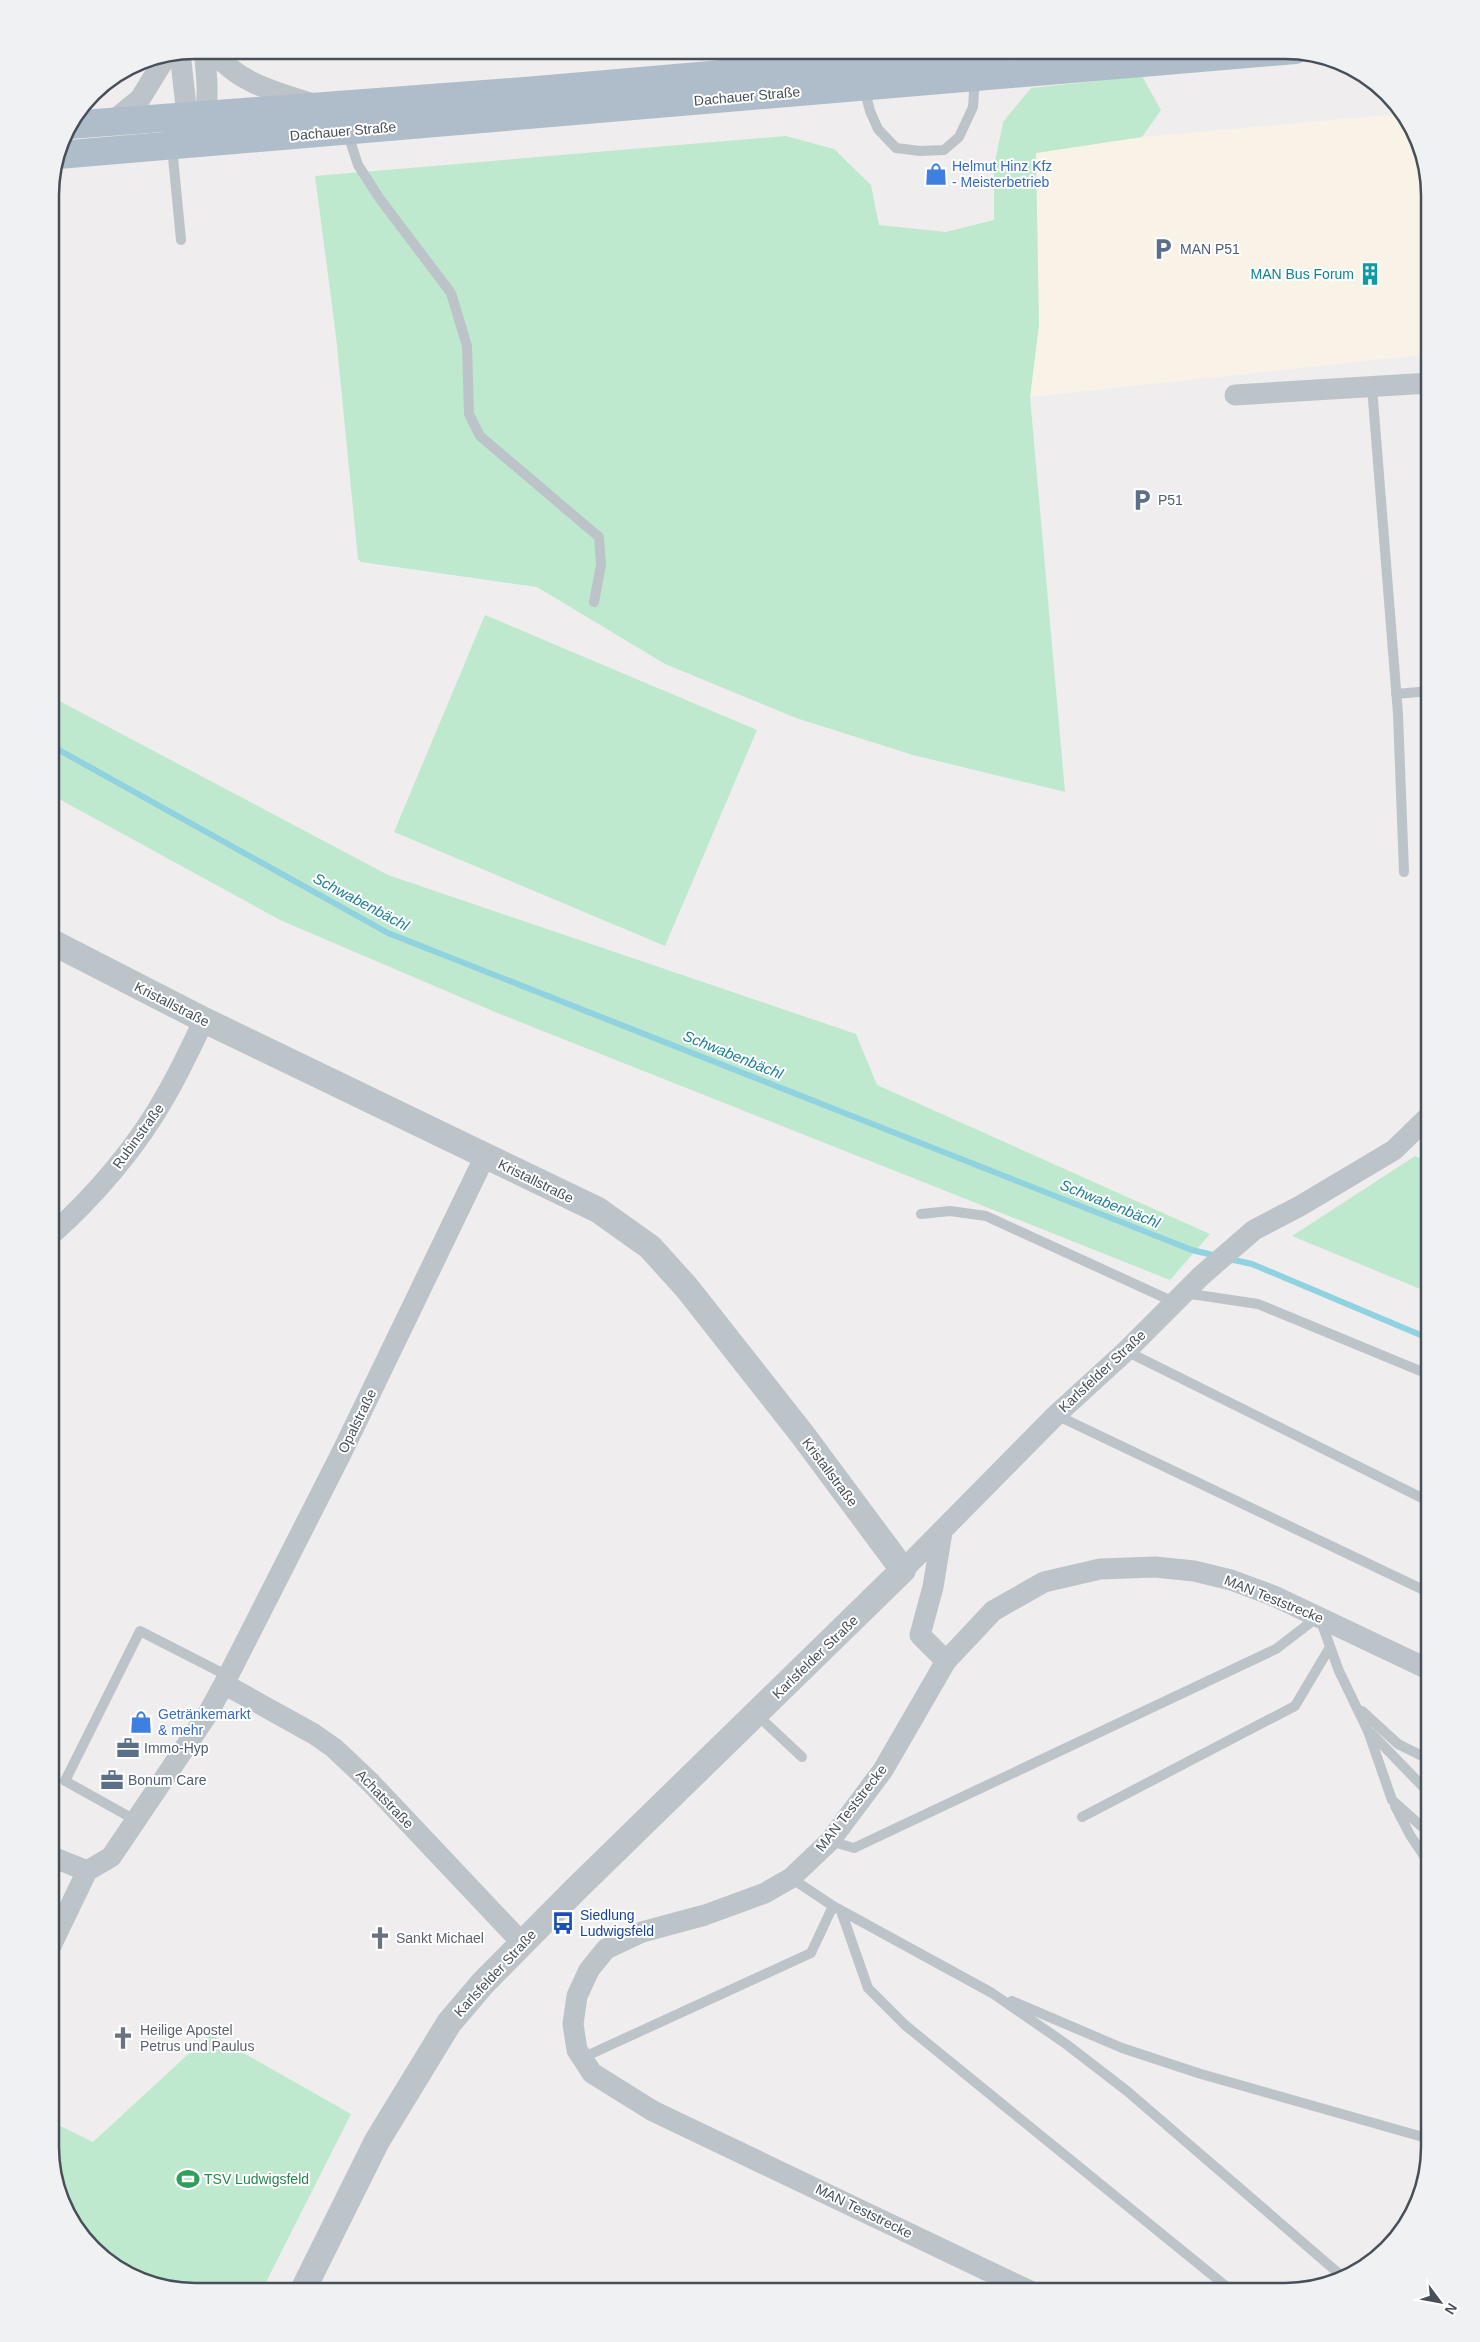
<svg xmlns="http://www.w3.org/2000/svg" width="1480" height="2342" viewBox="0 0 1480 2342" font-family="Arial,sans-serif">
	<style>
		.commercial { fill: #f9f3e7 }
		.green { fill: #bfe9ce }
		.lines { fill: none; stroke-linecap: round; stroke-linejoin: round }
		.stream { stroke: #91d2e1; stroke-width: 6 }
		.service { stroke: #bcc4ca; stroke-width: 10 }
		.minor { stroke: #bcc4ca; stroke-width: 21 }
		.tertiary { stroke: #bcc4ca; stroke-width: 26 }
		.primary { stroke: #afbcc9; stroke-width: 28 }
		.labels { text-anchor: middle; stroke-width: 4; stroke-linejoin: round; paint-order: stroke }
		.street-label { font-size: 14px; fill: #475058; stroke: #fff }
		.shop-label { font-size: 14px; fill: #366cbe; stroke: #fff; text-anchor: start }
		.service-label { font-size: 14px; fill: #4e5e75; stroke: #fff; text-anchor: start }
		.culture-label { font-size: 14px; fill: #0d838f; stroke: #fff; text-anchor: end }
		.transit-label { font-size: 14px; fill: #164399; stroke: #fff; text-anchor: start }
		.worship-label { font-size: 14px; fill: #5b616d; stroke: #fff; text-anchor: start }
		.leisure-label { font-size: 14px; fill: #27864d; stroke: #fff; text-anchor: start }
		.water-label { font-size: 15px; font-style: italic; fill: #1c7f96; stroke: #fff }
		.rim { fill: none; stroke: #475058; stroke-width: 2.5 }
	</style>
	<rect width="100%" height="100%" fill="#efeded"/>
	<path class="commercial" d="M1400 114 1415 131 1430 195V354L1030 397 1039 325 1036 153 1142 137Z"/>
	<path class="green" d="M1142 76 1161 110 1142 137 1036 153 1039 325 1030 397 1065 792 913 755 796 718 665 664 537 587 361 562 358 559 336 336 315 176 786 136 834 149 871 185 879 225 946 232 994 220V167L1003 122 1031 88Z
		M485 615 757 730 665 946 394 832Z
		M50 696 388 875 856 1034 877 1085 1210 1234 1170 1280 500 1014 280 920 50 794Z
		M1415 1156 1430 1162V1293L1292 1236Z
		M210 2034 351 2114 261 2292H186L115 2268 65 2211 50 2147V2121L93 2142Z"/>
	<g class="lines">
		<path class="stream" d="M50 745 388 933 1192 1250 1217 1256
			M1229 1259 1252 1264 1430 1339"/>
		<path class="service" d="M864 88 870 111 878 129 896 148 920 151 944 150 959 137 973 107 975 77
			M347 131 358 165 380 199 451 293 467 346 469 414 480 436 599 537 601 565 594 602
			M172 147 181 240
			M1372 387 1398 714 1404 872
			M1396 694 1430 691
			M921 1214 950 1211 986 1216 1174 1302
			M1184 1293 1258 1304 1430 1375
			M1126 1351 1430 1502
			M1056 1415 1430 1593
			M1362 1711 1398 1744 1430 1760
			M757 1715 802 1757
			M1371 1733 1430 1794
			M1395 1806 1410 1835 1430 1865
			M1082 1817 1295 1706 1330 1647
			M137 1821 65 1781 140 1631 228 1676
			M830 1841 854 1848 1276 1649 1319 1616 1339 1671 1368 1731 1392 1800 1430 1834
			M791 1878 833 1906 992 1993 1066 2044 1127 2091 1344 2278
			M841 1911 868 1988 905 2025 1233 2292
			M1012 2001 1122 2048 1201 2074 1430 2139
			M582 2058 811 1953 833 1906"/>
		<path class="minor" d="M213 50C236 83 277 92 313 104
			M180 53 187 115 193 129
			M113 121 140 99 167 55
			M202 129C210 102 207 77 204 50
			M1235 395 1430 383
			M50 1236C93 1198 138 1146 166 1095 180 1071 192 1045 204 1020
			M942 1532 933 1587 920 1635 946 1661
			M903 1570 1056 1415 1126 1351 1201 1276 1254 1230 1300 1206 1394 1150 1430 1115
			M224 1684 314 1734 334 1748 371 1783 523 1944
			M50 1856 87 1871
			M87 1871 111 1857 207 1715 224 1684 341 1454 485 1156
			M50 1948 87 1871
			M1032 2292 653 2111 592 2073 577 2050 573 2024 577 1996 589 1970 606 1949 642 1932 705 1915 765 1893 791 1878 830 1841 883 1770 946 1661 993 1611 1044 1582 1100 1569 1155 1567 1194 1571 1231 1580 1274 1596 1430 1670"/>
		<path class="tertiary" d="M50 941 204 1020 598 1210 650 1247 687 1288 802 1434 903 1570 575 1890 483 1983 449 2023 377 2141 302 2292"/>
		<path class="primary" d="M69 125 537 90 999 50
			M58 155 1295 50"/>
	</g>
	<defs>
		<symbol id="shop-bare" viewBox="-9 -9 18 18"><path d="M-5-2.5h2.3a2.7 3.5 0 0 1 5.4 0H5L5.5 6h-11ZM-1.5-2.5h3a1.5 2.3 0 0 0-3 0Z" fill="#3f7fe0" stroke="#fff" stroke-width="2.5" paint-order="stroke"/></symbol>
		<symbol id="parking-bare" viewBox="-9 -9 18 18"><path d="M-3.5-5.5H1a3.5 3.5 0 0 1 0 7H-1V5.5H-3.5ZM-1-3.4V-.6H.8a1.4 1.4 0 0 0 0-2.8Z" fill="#5c6f8a" stroke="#fff" stroke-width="2.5" paint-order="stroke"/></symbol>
		<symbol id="building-bare" viewBox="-9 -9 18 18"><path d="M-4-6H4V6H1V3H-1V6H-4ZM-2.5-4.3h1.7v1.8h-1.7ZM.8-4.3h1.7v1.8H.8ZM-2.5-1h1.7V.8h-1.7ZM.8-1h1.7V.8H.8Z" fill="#0f9aa8" stroke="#fff" stroke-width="2.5" paint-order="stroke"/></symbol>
		<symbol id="office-bare" viewBox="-9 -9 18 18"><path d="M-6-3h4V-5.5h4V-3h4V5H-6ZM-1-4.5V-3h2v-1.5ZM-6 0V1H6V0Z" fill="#5c6f8a" stroke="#fff" stroke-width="2.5" paint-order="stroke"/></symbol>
		<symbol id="bus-bare" viewBox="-9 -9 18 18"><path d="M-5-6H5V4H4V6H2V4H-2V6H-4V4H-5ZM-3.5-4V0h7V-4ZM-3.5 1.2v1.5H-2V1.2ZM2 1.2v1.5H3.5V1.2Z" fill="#1a4fb4" stroke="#fff" stroke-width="2.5" paint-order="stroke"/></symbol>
		<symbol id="church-bare" viewBox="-9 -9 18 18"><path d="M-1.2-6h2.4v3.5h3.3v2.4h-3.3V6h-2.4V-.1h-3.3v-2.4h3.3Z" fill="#6b7280" stroke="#fff" stroke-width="2.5" paint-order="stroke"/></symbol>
		<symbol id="stadium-bare" viewBox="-9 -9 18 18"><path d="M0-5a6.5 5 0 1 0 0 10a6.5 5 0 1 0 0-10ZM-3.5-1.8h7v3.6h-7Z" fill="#2e9e5b" stroke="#fff" stroke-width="2.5" paint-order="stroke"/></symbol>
	</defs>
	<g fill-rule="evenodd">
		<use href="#shop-bare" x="920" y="158" width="32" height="32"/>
		<use href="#parking-bare" x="1147" y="233" width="32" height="32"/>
		<use href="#building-bare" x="1354" y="258" width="32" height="32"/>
		<use href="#parking-bare" x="1126" y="484" width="32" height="32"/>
		<use href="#shop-bare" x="125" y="1706" width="32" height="32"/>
		<use href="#office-bare" x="112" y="1732" width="32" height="32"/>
		<use href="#office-bare" x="96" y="1764" width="32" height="32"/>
		<use href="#bus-bare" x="547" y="1907" width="32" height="32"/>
		<use href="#church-bare" x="364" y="1922" width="32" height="32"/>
		<use href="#church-bare" x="107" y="2022" width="32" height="32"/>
		<use href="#stadium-bare" x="172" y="2163" width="32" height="32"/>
	</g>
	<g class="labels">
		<g class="street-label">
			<text transform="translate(747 96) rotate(-5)" y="5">Dachauer Straße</text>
			<text transform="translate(343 131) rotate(-5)" y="5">Dachauer Straße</text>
			<text transform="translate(172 1004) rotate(27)" y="5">Kristallstraße</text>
			<text transform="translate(138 1136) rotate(-54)" y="5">Rubinstraße</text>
			<text transform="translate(536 1181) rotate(26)" y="5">Kristallstraße</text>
			<text transform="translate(1102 1371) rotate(-43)" y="5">Karlsfelder Straße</text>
			<text transform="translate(357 1421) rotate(-64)" y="5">Opalstraße</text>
			<text transform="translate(830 1472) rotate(53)" y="5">Kristallstraße</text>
			<text transform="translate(1274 1599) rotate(22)" y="5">MAN Teststrecke</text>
			<text transform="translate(815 1657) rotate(-44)" y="5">Karlsfelder Straße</text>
			<text transform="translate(385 1799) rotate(46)" y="5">Achatstraße</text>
			<text transform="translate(851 1808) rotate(-52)" y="5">MAN Teststrecke</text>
			<text transform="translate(495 1973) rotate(-47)" y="5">Karlsfelder Straße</text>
			<text transform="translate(864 2211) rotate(26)" y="5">MAN Teststrecke</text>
		</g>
		<g class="shop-label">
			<text x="952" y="171">Helmut Hinz Kfz<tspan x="952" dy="16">- Meisterbetrieb</tspan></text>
			<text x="158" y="1719">Getränkemarkt<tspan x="158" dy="16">&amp; mehr</tspan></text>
		</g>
		<g class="service-label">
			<text x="1180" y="254">MAN P51</text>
			<text x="1158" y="505">P51</text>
			<text x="144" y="1753">Immo-Hyp</text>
			<text x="128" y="1785">Bonum Care</text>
		</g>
		<g class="culture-label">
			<text x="1354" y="279">MAN Bus Forum</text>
		</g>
		<g class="transit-label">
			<text x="580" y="1920">Siedlung<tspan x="580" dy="16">Ludwigsfeld</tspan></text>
		</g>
		<g class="worship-label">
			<text x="396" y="1943">Sankt Michael</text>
			<text x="140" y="2035">Heilige Apostel<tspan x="140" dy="16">Petrus und Paulus</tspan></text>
		</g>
		<g class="leisure-label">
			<text x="204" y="2184">TSV Ludwigsfeld</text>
		</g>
		<g class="water-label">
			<text transform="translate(361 902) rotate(28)" y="5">Schwabenbächl</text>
			<text transform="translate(733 1055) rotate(22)" y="5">Schwabenbächl</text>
			<text transform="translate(1110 1204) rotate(22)" y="5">Schwabenbächl</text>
		</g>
	</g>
	<path d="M0 0H1480V2342H0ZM195 59H1285A136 136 0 0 1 1421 195V2147A136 136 0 0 1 1285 2283H195A136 136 0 0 1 59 2147V195A136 136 0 0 1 195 59Z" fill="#f0f1f2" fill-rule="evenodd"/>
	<path class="rim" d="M195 59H1285A136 136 0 0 1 1421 195V2147A136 136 0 0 1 1285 2283H195A136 136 0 0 1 59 2147V195A136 136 0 0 1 195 59Z"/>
	<g transform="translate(1440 2302) rotate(122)" stroke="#ffffff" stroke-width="4" paint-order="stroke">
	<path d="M0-4L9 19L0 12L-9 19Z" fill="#475058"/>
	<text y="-8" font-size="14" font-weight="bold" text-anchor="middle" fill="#475058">N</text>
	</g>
</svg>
